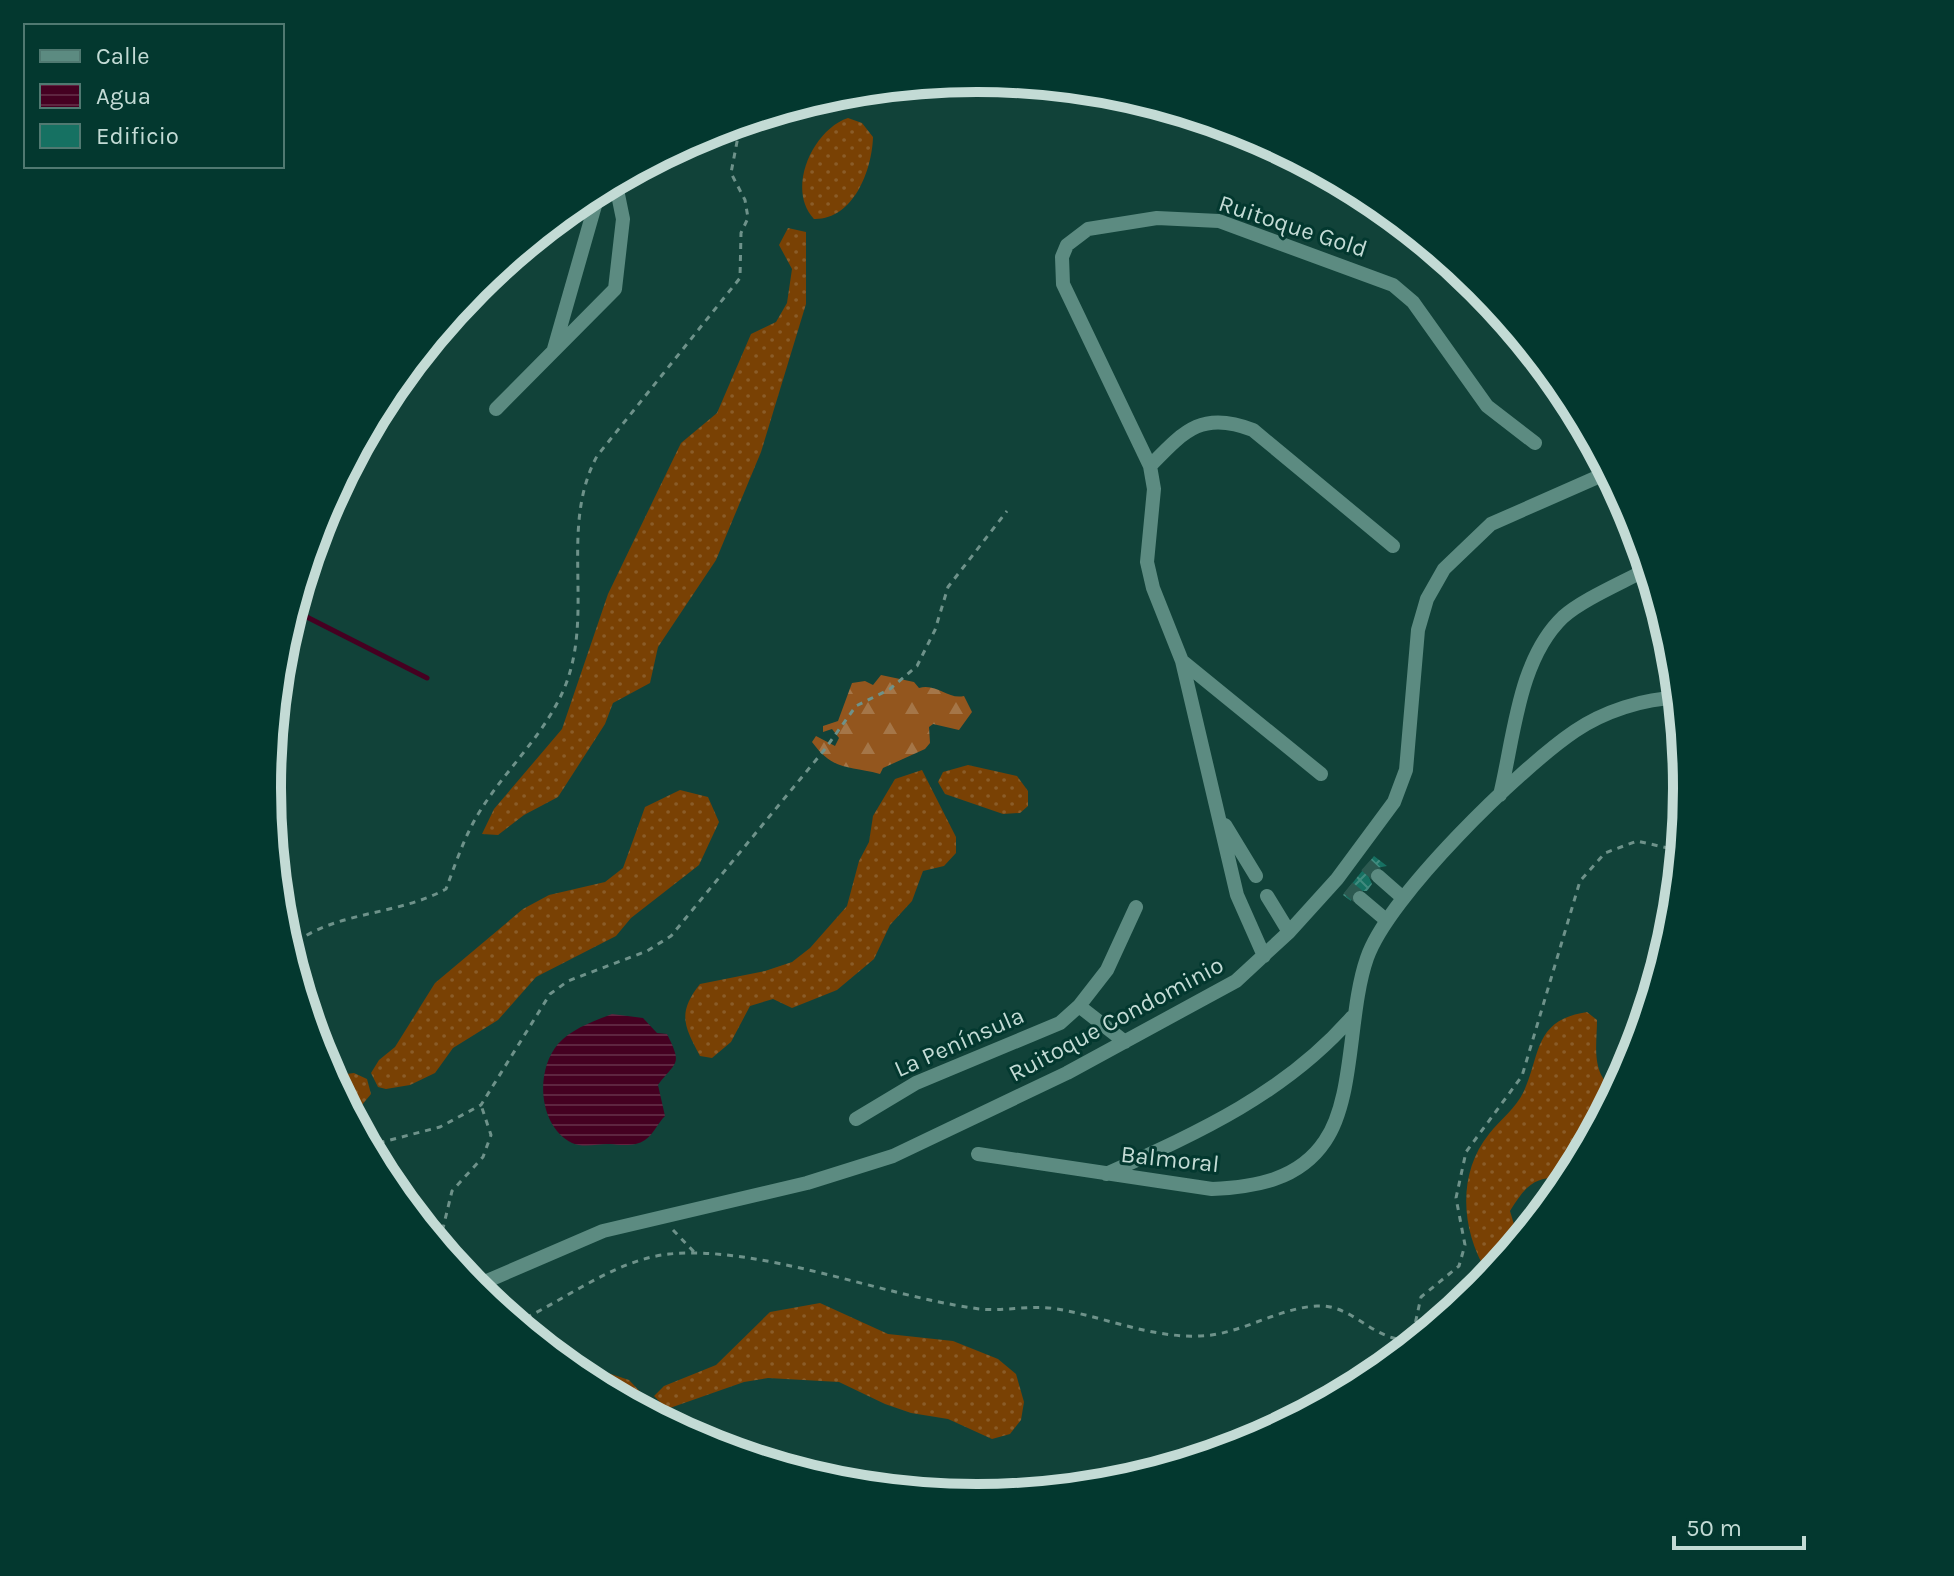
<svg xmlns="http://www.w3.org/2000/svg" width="1954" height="1576" viewBox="0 0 1954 1576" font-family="Karla,sans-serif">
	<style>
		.grass { fill: url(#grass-dots) }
		.forest { fill: url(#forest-firs) }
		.water { fill: url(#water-rules) }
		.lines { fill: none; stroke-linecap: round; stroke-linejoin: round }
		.stream { stroke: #450021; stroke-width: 5 }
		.building { fill: url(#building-cross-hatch) }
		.minor-tunnel { stroke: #2c5950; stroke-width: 14; stroke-dasharray: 14 7; stroke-linecap: butt }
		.path { stroke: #6e928a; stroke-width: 3; stroke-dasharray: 6 6; stroke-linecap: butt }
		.minor { stroke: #5c8b81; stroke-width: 14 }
		.labels { text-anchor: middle; stroke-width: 6; stroke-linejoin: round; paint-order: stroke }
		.street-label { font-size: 24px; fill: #c3dbd5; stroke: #03382f }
		.rim { fill: none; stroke: #c3dbd5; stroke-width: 10 }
	</style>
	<defs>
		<pattern id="grass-dots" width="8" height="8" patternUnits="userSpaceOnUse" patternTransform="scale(2)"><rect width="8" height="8" fill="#794104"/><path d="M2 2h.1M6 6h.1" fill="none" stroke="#8a5c28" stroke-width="1.8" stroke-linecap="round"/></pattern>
		<pattern id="forest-firs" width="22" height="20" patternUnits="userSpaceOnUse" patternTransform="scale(2)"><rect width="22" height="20" fill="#93561e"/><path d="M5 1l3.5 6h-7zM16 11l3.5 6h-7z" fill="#a57648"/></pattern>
		<pattern id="water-rules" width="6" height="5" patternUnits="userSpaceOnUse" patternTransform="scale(2)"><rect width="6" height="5" fill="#450021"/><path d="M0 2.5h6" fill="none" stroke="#5e2540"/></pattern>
		<pattern id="building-cross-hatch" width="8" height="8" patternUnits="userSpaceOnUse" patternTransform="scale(2)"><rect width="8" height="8" fill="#167162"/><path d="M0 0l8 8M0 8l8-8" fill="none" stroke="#418b7f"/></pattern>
	</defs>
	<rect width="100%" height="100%" fill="#114239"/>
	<path class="grass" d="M848 118 862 123 873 137C872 171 853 220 814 219 786 190 812 130 848 118Z
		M788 228 806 232V304L761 452 716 560 658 647 650 683 613 703 605 724 558 797 524 815 498 835 482 834 494 809 562 729 608 594 681 443 717 413 751 334 776 322 787 303 792 269 779 245Z
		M968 765 1017 776 1028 791V806L1020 813 1003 814 945 794 938 782 943 772Z
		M922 770 956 837V853L944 866 923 871 912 901 890 925 874 959 837 990 792 1008 773 999 750 1006 731 1042 712 1058 700 1056C684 1026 677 1013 700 984L765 971 792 962 810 948 847 906 859 861 869 842 873 816 895 779Z
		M680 790 708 797 719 822 699 865 631 918 616 936 536 977 498 1020 453 1048 435 1073 410 1085 386 1089 378 1087 371 1073 379 1060 395 1047 435 983 523 909 549 895 605 882 623 868 645 807Z
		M1587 1012 1597 1020C1597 1046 1590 1074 1616 1091L1570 1178C1536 1175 1527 1183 1510 1211L1519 1241 1490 1277C1461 1234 1456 1175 1489 1134 1500 1120 1516 1108 1524 1091 1541 1053 1534 1020 1587 1012Z
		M354 1073 367 1079 371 1094 352 1117 330 1076Z
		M820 1303 888 1334 953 1341 998 1359 1016 1374 1024 1402 1021 1420 1010 1434 992 1439 948 1419 911 1413 885 1404 839 1382 768 1378 744 1382 667 1409 654 1396 664 1386 716 1365 770 1312Z
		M584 1365 629 1380 647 1399 643 1411 582 1378 568 1366Z"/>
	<path class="forest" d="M881 675 914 682 919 688C937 683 948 700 964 696L972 712 959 730 933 724 929 727 930 743 925 749 883 768 880 774C848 765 834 772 812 742L816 736 835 746 839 738 832 729 823 732V726L838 721 852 683 865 681 873 685Z"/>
	<path class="water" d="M612 1014 643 1018 657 1033 667 1034C683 1066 676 1061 658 1085L665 1116C658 1123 653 1135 645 1140 635 1147 621 1145 609 1144 596 1144 584 1148 572 1143 538 1126 535 1071 558 1044 571 1029 594 1021 612 1014Z"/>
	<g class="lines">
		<path class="stream" d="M293 610 427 678"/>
	</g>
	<path class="building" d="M1374 856 1387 866 1371 869 1368 875 1372 884 1367 891H1353L1351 901 1343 895Z"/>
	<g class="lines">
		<path class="minor-tunnel" d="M1366 865 1378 876
			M1348 888 1360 898"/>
		<path class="path" d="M287 949C332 910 395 917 446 889 455 865 464 838 477 816 504 770 546 735 566 684 594 610 559 527 597 456L740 278 741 233 748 218 745 200 731 173 741 121
			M367 1146 440 1127 481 1105 550 994 568 981 647 951 671 936 825 749 856 706 890 689 917 666 935 630 948 587 1007 511
			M673 1230 696 1254
			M431 1236 443 1228 452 1191 483 1157 491 1135 481 1105
			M515 1323C564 1301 614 1260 669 1254 759 1245 881 1295 973 1308 1000 1313 1030 1304 1057 1309 1105 1317 1150 1338 1200 1336 1240 1335 1277 1308 1317 1306 1351 1304 1370 1337 1404 1340L1414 1329 1421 1297 1459 1266 1465 1245 1456 1198 1466 1152 1522 1076 1580 881 1605 853 1637 841 1681 851"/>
		<path class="minor" d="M554 349 600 188
			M496 409 615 289 623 219 615 180
			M1150 466C1184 431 1202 410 1253 430L1393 546
			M1182 661 1321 774
			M1500 795C1514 738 1518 660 1563 617 1583 599 1624 582 1649 568
			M1225 825 1256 876
			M1378 876 1403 898
			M1267 896 1289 932
			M1360 898 1386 920
			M1264 956 1237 895 1182 661 1153 588 1147 562 1154 489 1150 466 1063 284 1062 257 1067 245 1088 229 1157 218 1219 221 1393 285 1413 302 1487 406 1535 443
			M1079 1006 1125 1042
			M856 1119 916 1083 1060 1023 1079 1006 1107 970 1136 907
			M978 1154 1212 1189C1255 1187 1299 1180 1325 1141 1355 1098 1348 1012 1367 958 1388 897 1519 769 1575 731 1603 712 1644 698 1678 698
			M1106 1174C1197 1133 1285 1094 1352 1017
			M473 1287 603 1231 807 1183 893 1156 1067 1073 1236 981 1289 932 1337 879 1394 802 1406 770 1418 630 1427 599 1444 569 1491 524 1609 472"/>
	</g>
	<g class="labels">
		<g class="street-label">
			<text transform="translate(1293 226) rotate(18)" y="8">Ruitoque Gold</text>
			<text transform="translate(1116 1019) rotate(-28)" y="8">Ruitoque Condominio</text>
			<text transform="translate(959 1042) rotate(-24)" y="8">La Península</text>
			<text transform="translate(1170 1159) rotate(6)" y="8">Balmoral</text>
		</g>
	</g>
	<path d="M0 0H1954V1576H0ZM281 788a696 696 0 1 1 1392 0a696 696 0 1 1-1392 0Z" fill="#03382f" fill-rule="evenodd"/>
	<path class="rim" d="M281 788a696 696 0 1 1 1392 0a696 696 0 1 1-1392 0Z"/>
	<rect x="24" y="24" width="260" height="144" fill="#03382f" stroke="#507971" stroke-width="2"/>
	<rect x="40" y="50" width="40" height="12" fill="#5c8b81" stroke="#507971" stroke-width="2"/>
	<text x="96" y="64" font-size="24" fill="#c3dbd5">Calle</text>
	<rect x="40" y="84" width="40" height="24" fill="url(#water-rules)" stroke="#507971" stroke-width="2"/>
	<text x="96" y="104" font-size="24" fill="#c3dbd5">Agua</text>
	<rect x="40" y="124" width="40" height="24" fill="#167162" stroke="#507971" stroke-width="2"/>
	<text x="96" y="144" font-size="24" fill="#c3dbd5">Edificio</text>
	<path d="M1674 1536v12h130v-12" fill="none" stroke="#c3dbd5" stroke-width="4"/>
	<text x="1686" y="1536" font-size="24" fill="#c3dbd5" stroke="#03382f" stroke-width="6" paint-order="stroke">50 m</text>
</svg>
